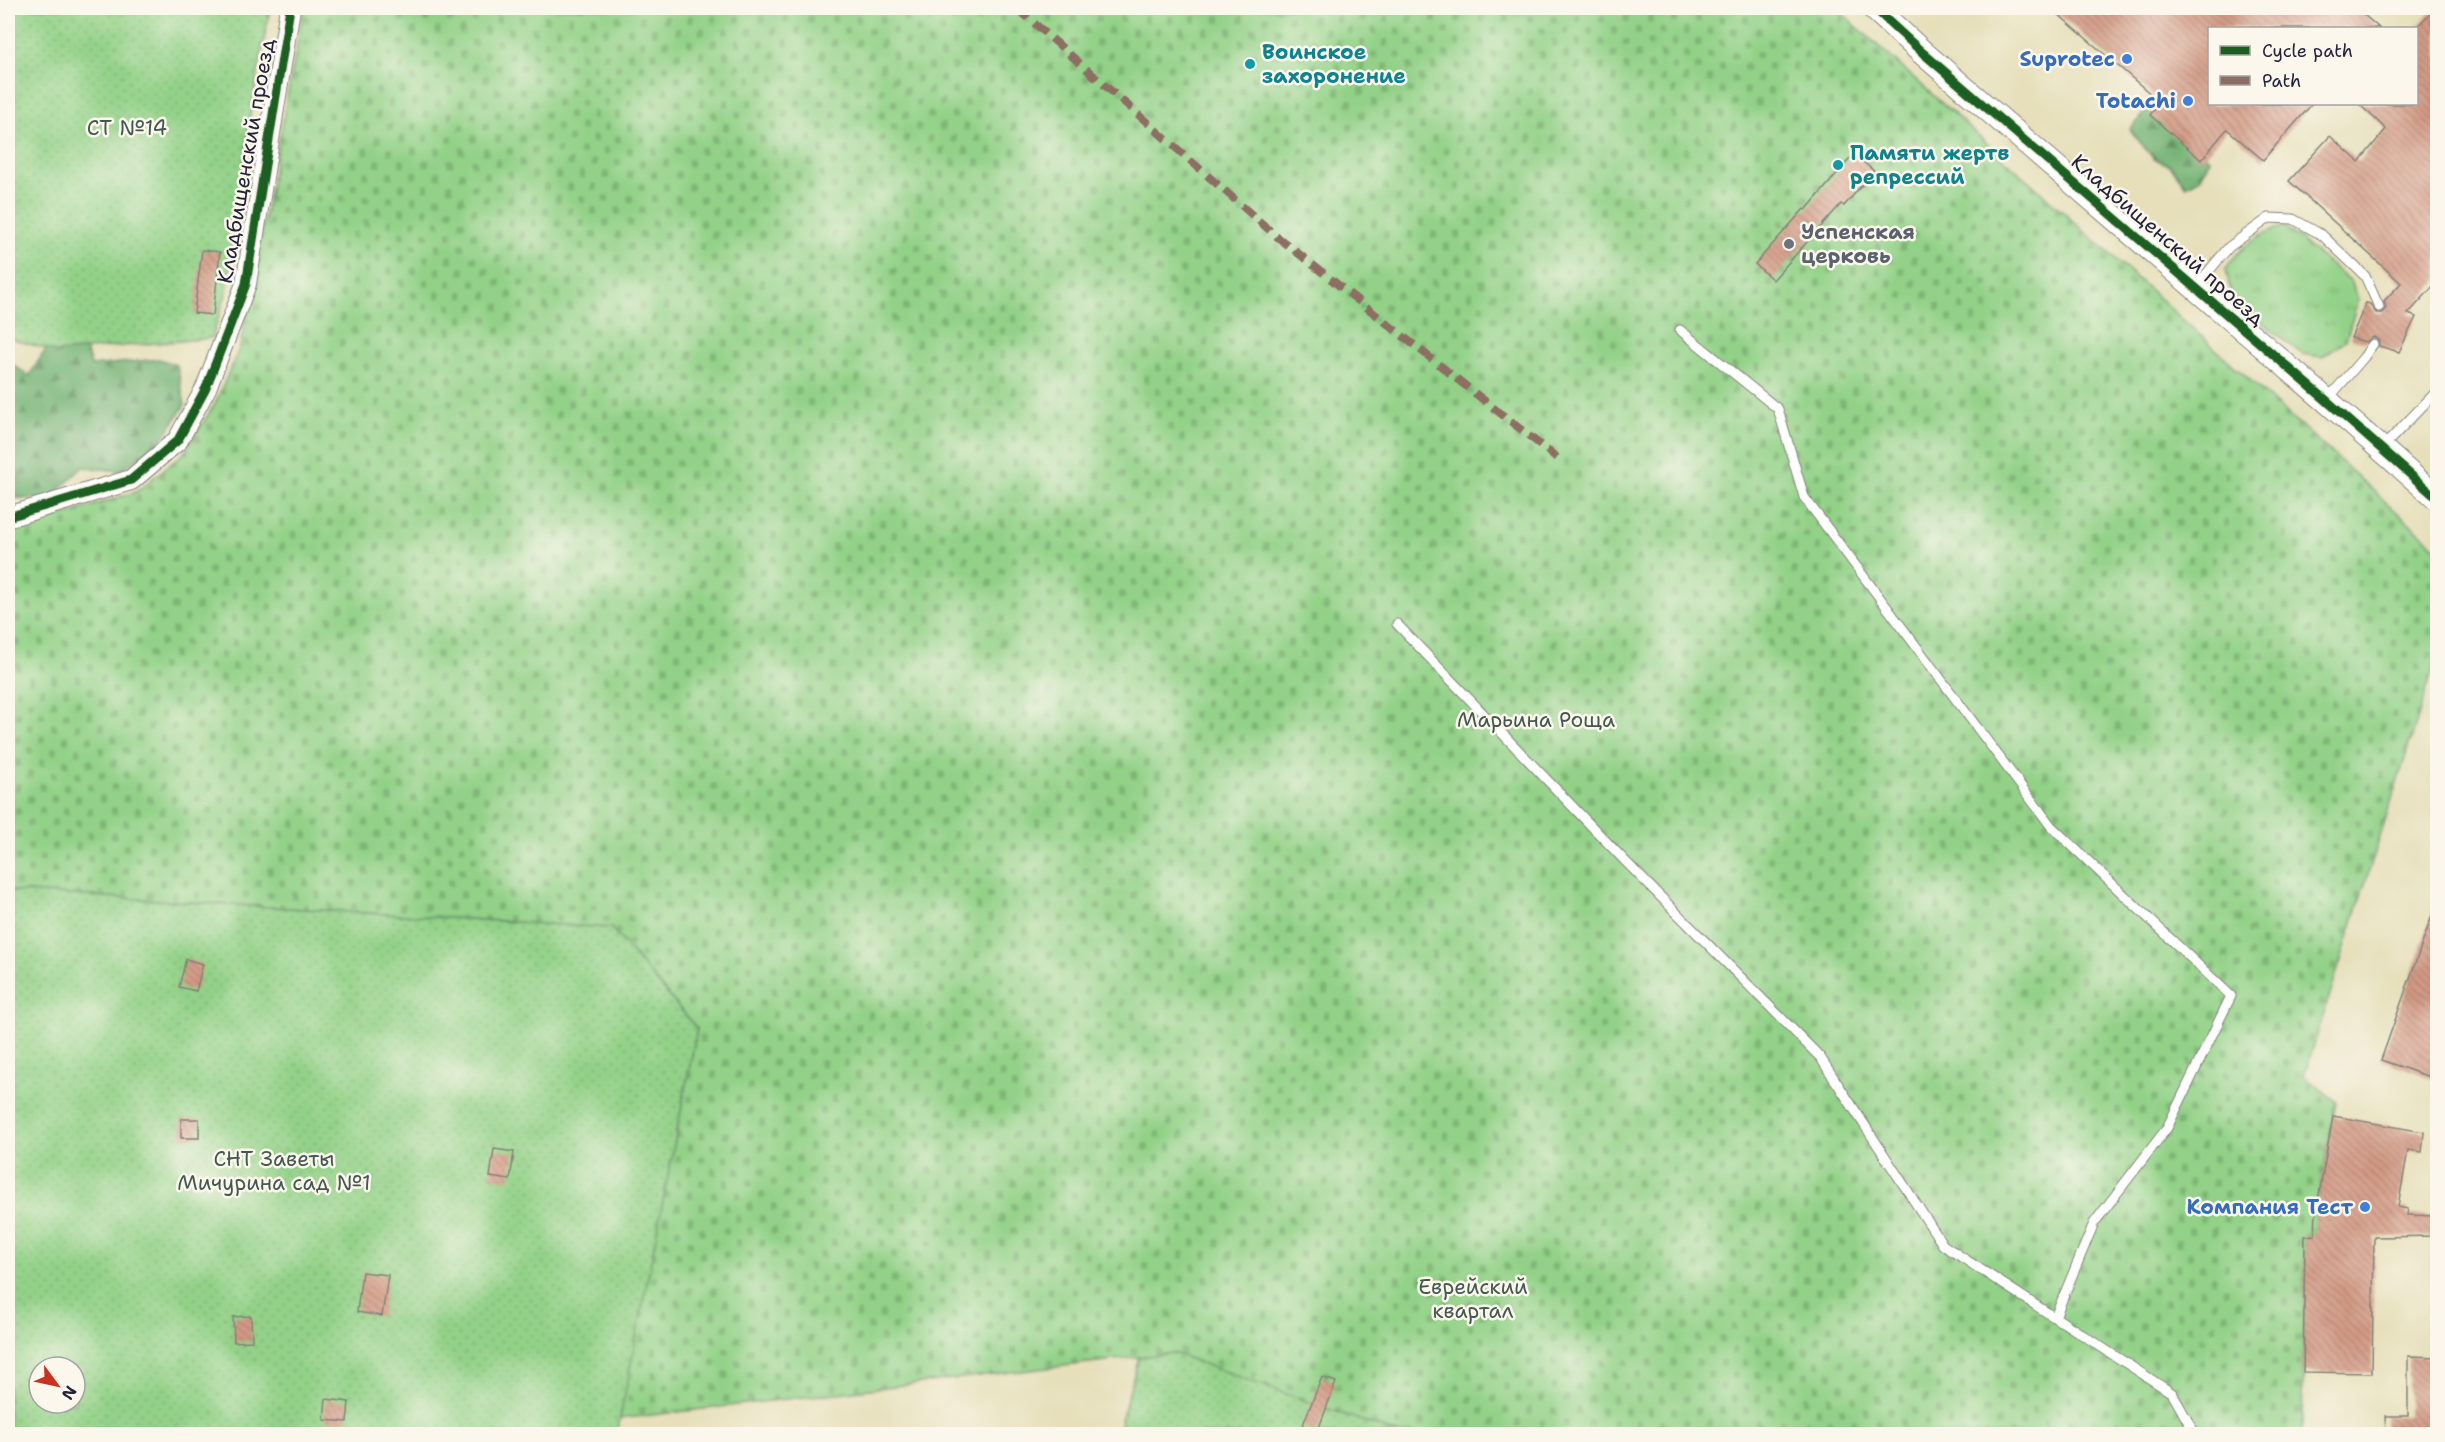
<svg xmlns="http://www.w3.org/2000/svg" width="2445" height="1442" viewBox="0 0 2445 1442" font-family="'Shantell Sans',sans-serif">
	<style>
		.grass { fill: url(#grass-tufts); stroke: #5a7a61; stroke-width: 1.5 }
		.forest { fill: url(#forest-firs); stroke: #4c6a58; stroke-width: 1.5 }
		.cemetery { fill: url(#cemetery-stones); stroke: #5a7a61; stroke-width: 1.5 }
		.garden { fill: url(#garden-dots); stroke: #5a7a61; stroke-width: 1.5; fill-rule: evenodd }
		.building { fill: url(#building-back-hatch) }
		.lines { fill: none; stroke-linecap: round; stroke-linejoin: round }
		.service-casing { stroke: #84807a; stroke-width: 11 }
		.minor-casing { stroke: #84807a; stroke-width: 22 }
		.tertiary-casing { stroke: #84807a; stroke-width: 26 }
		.service { stroke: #fff; stroke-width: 9 }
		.minor { stroke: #fff; stroke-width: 20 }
		.tertiary { stroke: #fff; stroke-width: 24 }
		.quiet { stroke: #8d6e63; stroke-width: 8; stroke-dasharray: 15 8; stroke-linecap: butt }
		.cycleway-casing { stroke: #fbf7ec; stroke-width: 13 }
		.cycleway { stroke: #1b5e20; stroke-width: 9 }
		.shop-dot { fill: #3f7fe0; stroke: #fbf7ec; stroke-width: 2 }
		.culture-dot { fill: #0f9aa8; stroke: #fbf7ec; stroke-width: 2 }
		.worship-dot { fill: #6b7280; stroke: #fbf7ec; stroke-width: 2 }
		.labels { text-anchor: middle; stroke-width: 5; stroke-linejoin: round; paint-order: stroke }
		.culture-label { font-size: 21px; font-weight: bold; fill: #0d838f; stroke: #fbf7ec; text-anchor: start }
		.shop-label { font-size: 21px; font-weight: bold; fill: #366cbe; stroke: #fbf7ec; text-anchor: end }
		.park-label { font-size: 21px; fill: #445752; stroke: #fbf7ec }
		.street-label { font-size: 21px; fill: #22223b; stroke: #fbf7ec }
		.worship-label { font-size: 21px; font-weight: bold; fill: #5b616d; stroke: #fbf7ec; text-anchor: start }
	</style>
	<defs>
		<pattern id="grass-tufts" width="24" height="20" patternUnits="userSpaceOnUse" patternTransform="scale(1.5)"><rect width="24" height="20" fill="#92d187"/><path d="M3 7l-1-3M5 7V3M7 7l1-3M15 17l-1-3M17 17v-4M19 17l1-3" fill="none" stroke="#7eb375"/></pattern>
		<pattern id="forest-firs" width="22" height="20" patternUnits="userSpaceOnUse" patternTransform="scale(1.5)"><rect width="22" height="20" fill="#75b374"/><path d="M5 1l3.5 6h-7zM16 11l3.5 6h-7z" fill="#609160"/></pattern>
		<pattern id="cemetery-stones" width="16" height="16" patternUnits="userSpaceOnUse" patternTransform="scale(1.5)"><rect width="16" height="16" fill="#92d187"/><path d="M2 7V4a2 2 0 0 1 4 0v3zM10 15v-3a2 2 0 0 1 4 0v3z" fill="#7eb375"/></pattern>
		<pattern id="garden-dots" width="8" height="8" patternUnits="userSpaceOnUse" patternTransform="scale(1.5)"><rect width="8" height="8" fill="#92d187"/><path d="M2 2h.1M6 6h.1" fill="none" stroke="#7eb375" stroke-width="1.8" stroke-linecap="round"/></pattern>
		<pattern id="building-back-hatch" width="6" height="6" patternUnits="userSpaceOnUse" patternTransform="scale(1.5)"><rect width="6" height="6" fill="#d39a84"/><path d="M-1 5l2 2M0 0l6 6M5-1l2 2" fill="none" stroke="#ab7d6d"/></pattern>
	</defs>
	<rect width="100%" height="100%" fill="#fbf7ec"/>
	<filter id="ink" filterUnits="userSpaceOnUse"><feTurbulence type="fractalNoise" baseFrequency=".0167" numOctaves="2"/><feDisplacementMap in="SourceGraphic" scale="12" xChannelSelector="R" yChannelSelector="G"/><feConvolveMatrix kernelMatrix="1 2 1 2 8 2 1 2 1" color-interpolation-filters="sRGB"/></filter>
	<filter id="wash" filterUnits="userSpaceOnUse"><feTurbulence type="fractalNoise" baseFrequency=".008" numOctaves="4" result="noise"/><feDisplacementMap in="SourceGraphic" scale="24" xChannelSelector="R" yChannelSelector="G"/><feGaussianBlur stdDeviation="1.35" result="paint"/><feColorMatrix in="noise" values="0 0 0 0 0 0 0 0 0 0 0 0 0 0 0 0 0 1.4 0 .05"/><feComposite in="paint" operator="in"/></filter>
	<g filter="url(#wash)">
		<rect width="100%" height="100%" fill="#e6dfba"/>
		<path class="grass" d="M2285 227 2352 283 2358 300 2346 340 2322 357 2302 354 2232 299 2226 269C2238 249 2261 230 2285 227Z"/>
		<path class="forest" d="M2147 109 2210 159 2199 179 2186 186 2170 165 2154 159 2130 130Z
			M84 342 91 366 159 359 177 365 185 405 159 444 119 471 83 467 49 499 8 498V361L29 376 50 343Z"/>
		<path class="cemetery" d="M304 8H1836L2437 548V657L2304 1076 2336 1101 2316 1211 2315 1235 2305 1236 2302 1434H1850L1810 1430 1801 1434H1398L1172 1353 619 1419 697 1029 611 928 8 891V533L136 492 184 453 215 404 240 347Z"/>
		<path class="garden" d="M8 8H270L249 122 240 213 234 230 228 287 212 338 57 352 8 338Z
			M8 891 611 928 697 1029 617 1434H8ZM39 1367H75V1403H39Z
			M1173 1353 1398 1434H1117L1139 1357Z"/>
		<g id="blocks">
			<path class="building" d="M2051 8H2356L2379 28H2210V104H2312L2263 160 2227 129 2201 160 2150 115 2160 102Z
				M2435 8H2438V281L2408 314 2416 317 2399 352 2379 346V341L2374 337 2366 342 2351 338 2366 303 2370 304 2376 313H2382L2386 308 2384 301 2401 283 2289 181 2330 136 2359 162 2386 129 2359 104H2416V28Z
				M1854 154 1874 171 1844 206 1841 204 1773 280 1755 264 1804 209 1806 210Z
				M202 250 220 252 213 315 194 313Z
				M2435 907 2438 908V1080L2381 1060Z
				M186 959 203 964 196 991 179 987Z
				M2333 1116 2424 1132 2422 1152 2408 1150 2398 1207 2408 1209 2407 1215 2438 1216V1236L2374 1237 2372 1373 2303 1372 2305 1236 2315 1235 2316 1211Z
				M181 1119H199V1138H181Z
				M494 1149 514 1152 510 1180 490 1177Z
				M362 1272 388 1275 382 1316 357 1312Z
				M251 1316 252 1341 234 1342 233 1317Z
				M2408 1356 2438 1357V1434H2386L2385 1416H2408Z
				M1322 1377 1336 1382 1317 1433 1302 1427Z
				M326 1399 349 1402 347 1422 324 1420Z"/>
		</g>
	</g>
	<g filter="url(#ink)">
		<use href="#blocks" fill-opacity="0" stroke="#84807a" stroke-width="1.5"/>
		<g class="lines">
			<defs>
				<path id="service" d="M2197 285 2229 247 2269 218 2293 219 2322 235 2365 276 2379 307
					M1680 330 1778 409 1804 497 2051 826 2231 996 2167 1128 2094 1223 2055 1317 2172 1393
					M2327 400 2364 357 2373 344
					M2383 447 2438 390
					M1397 624 1625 861 1820 1057 1943 1245 2060 1321
					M2167 1390 2172 1393 2195 1434"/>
				<path id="minor" d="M8 517 131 480 178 440 206 388 246 284 290 8"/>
				<path id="tertiary" d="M1874 8 1923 53 2326 400 2438 499"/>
			</defs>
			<use href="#service" class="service-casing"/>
			<use href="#minor" class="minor-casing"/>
			<use href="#tertiary" class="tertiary-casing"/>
			<use href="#service" class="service"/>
			<use href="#minor" class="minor"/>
			<use href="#tertiary" class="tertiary"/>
			<path class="quiet" d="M1017 8 1275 235 1557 458"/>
			<defs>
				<path id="cycleway" d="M1874 8 1923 53 2326 400 2438 499
					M8 517 131 480 178 440 206 388 246 284 290 8"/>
			</defs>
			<use href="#cycleway" class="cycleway-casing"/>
			<use href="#cycleway" class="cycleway"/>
		</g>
	</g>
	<g class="shop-dot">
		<circle cx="2127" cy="59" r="6"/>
		<circle cx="2188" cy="101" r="6"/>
		<circle cx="2365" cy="1207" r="6"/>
	</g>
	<g class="culture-dot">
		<circle cx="1250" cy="64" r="6"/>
		<circle cx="1838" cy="165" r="6"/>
	</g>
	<circle class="worship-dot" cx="1789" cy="244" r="6"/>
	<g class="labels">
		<g class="culture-label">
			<text x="1262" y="59">Воинское<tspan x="1262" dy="24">захоронение</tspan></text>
			<text x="1850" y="160">Памяти жертв<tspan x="1850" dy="24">репрессий</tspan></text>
		</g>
		<g class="shop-label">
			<text x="2115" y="66">Suprotec</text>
			<text x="2176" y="108">Totachi</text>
			<text x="2353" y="1214">Компания Тест</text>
		</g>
		<g class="park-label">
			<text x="127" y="135">СТ №14</text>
			<text x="1536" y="727">Марьина Роща</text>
			<text x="274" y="1166">СНТ Заветы<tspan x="274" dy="24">Мичурина сад №1</tspan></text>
			<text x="1473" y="1294">Еврейский<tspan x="1473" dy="24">квартал</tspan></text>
		</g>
		<g class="street-label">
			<text transform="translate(246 161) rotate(-80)" y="7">Кладбищенский проезд</text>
			<text transform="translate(2168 240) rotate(41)" y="7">Кладбищенский проезд</text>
		</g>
		<g class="worship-label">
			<text x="1801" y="239">Успенская<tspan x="1801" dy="24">церковь</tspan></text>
		</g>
	</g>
	<rect width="2445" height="1442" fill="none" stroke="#fbf7ec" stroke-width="30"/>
	<rect x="2208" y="27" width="210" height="78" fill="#fbf7ec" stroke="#a4a2a5" stroke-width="1.5"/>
	<rect x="2220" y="46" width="30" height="9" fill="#1b5e20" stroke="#a4a2a5" stroke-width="1.5"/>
	<text x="2262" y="57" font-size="18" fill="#22223b">Cycle path</text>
	<rect x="2220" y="76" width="30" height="9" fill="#8d6e63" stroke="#a4a2a5" stroke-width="1.5"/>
	<text x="2262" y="87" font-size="18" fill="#22223b">Path</text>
	<g transform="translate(57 1385) rotate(123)"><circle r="28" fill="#fbf7ec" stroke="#a4a2a5" stroke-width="1.5"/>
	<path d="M0-4.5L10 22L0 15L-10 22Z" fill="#c8321e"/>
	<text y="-9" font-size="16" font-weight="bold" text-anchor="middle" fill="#22223b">N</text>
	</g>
</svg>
